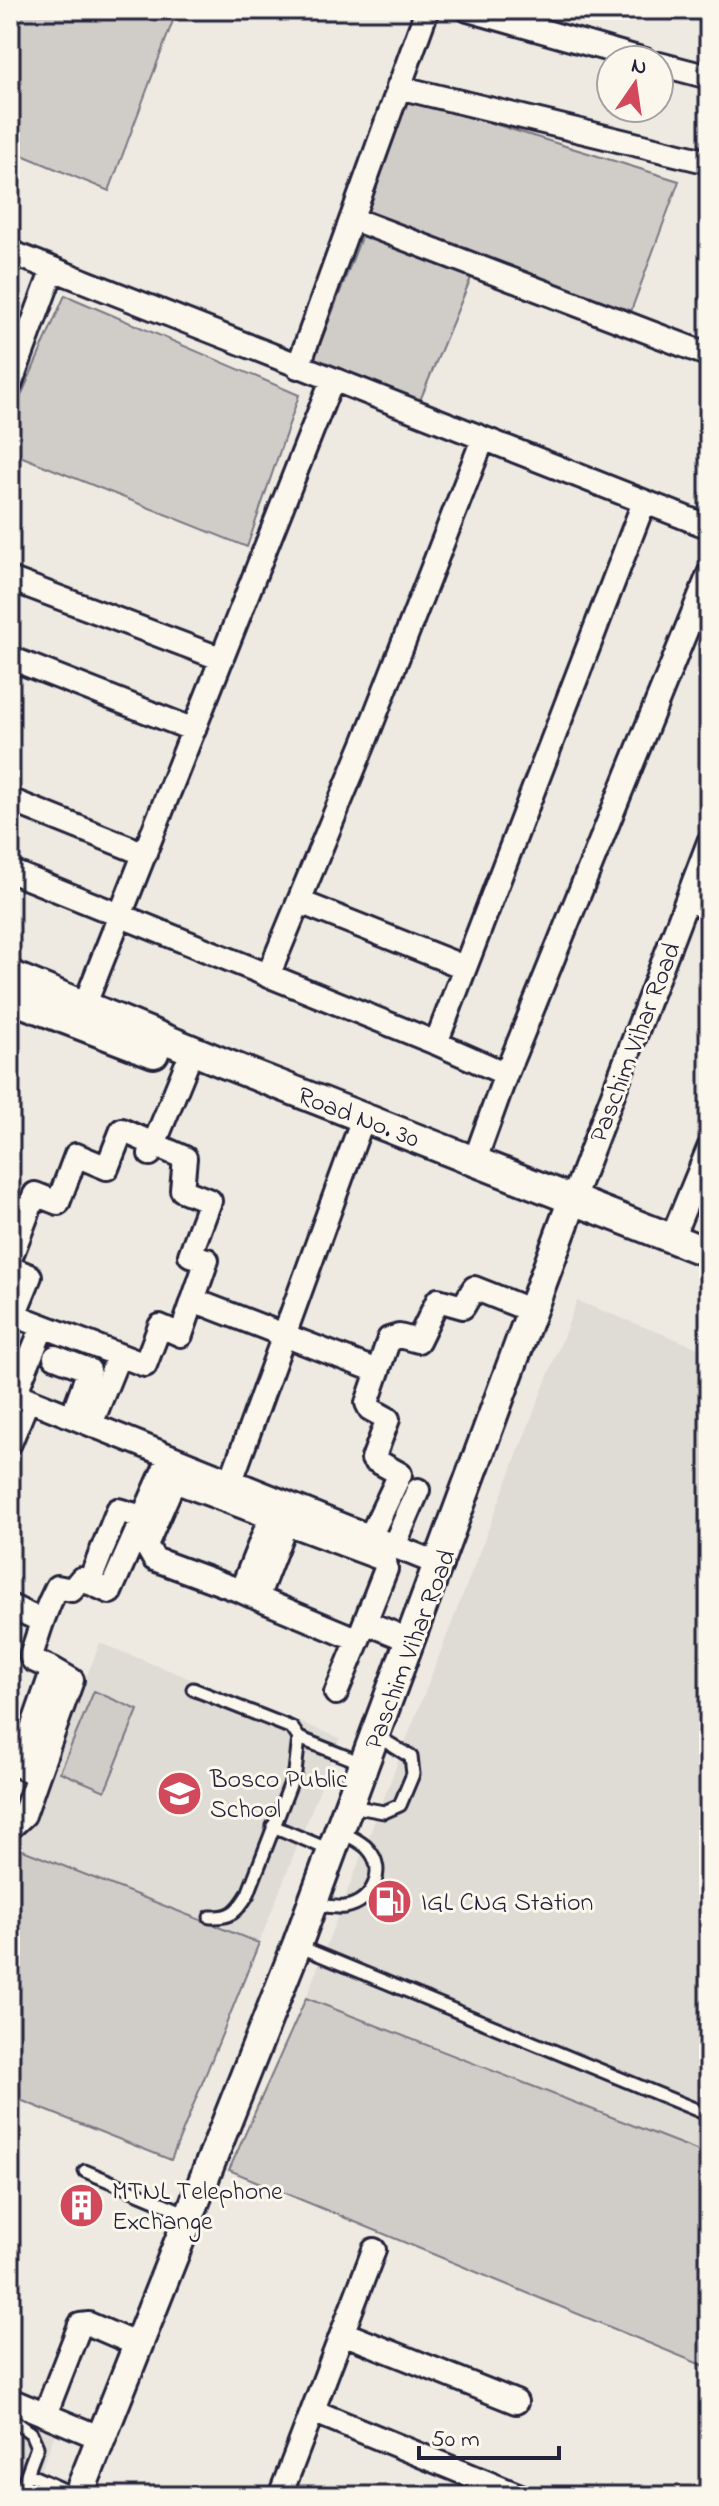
<svg xmlns="http://www.w3.org/2000/svg" width="719" height="2506" viewBox="0 0 719 2506" font-family="'Indie Flower',sans-serif">
	<style>
		.built { fill: #dfdbd5 }
		.green { fill: #d0cdc9; stroke: #797882; stroke-width: 2 }
		.lines { fill: none; stroke-linecap: round; stroke-linejoin: round }
		.service-casing { stroke: #22223b; stroke-width: 17 }
		.minor-casing { stroke: #22223b; stroke-width: 28 }
		.tertiary-casing { stroke: #22223b; stroke-width: 34 }
		.service { stroke: #fbf7ec; stroke-width: 11 }
		.minor { stroke: #fbf7ec; stroke-width: 22 }
		.tertiary { stroke: #fbf7ec; stroke-width: 28 }
		.labels { text-anchor: middle; stroke-width: 6; stroke-linejoin: round; paint-order: stroke }
		.street-label { font-size: 26px; fill: #22223b; stroke: #fbf7ec }
		.poi-label { font-size: 26px; fill: #22223b; stroke: #fbf7ec; text-anchor: start }
	</style>
	<rect width="100%" height="100%" fill="#eeeae2"/>
	<filter id="ink" filterUnits="userSpaceOnUse"><feTurbulence type="fractalNoise" baseFrequency=".0125" numOctaves="2"/><feDisplacementMap in="SourceGraphic" scale="16" xChannelSelector="R" yChannelSelector="G"/><feConvolveMatrix kernelMatrix="1 2 1 2 8 2 1 2 1" color-interpolation-filters="sRGB"/></filter>
	<g filter="url(#ink)">
		<path class="built" d="M577 1301 709 1352V2155L306 1998Z
			M100 1643 340 1738 259 1943 18 1849Z
			M10 2410 57 2428 31 2496H10Z"/>
		<path class="green" d="M10 10H177L109 191 10 150Z
			M406 97 679 181 631 311 367 214Z
			M362 235 473 273 419 403 314 360Z
			M65 295 299 395 247 547 10 452V421Z
			M94 1691 138 1710 105 1791 60 1772Z
			M10 1845 259 1943 171 2160 10 2096Z
			M306 1998 709 2155V2368L229 2170Z"/>
		<g class="lines">
			<defs>
				<path id="service" d="M193 1689 292 1728 299 1738 295 1772 248 1894C237 1912 231 1918 210 1917
					M299 1738 362 1763
					M351 1806 384 1812 400 1805 413 1774 411 1757 377 1736
					M273 1826 332 1851
					M313 1905C323 1905 335 1908 345 1907 372 1903 388 1870 368 1849 361 1841 350 1837 341 1832
					M298 1946 709 2115
					M85 2171 188 2214
					M10 2418 31 2433 37 2447 19 2496
					M28 2474 78 2496"/>
				<path id="minor" d="M468 10 645 60
					M659 64 709 77
					M398 87 709 162
					M353 219 709 355
					M10 252 709 527
					M298 367 427 10
					M10 385 53 269
					M10 579 222 659
					M10 658 194 730
					M10 800 145 854
					M10 871 436 1043 644 502
					M687 900 709 908
					M300 902 464 967
					M268 976 365 741 483 439
					M79 1019 332 380
					M436 1043 506 1074 475 1160
					M506 1074 709 574
					M150 1154 186 1066
					M573 1199 709 842
					M672 1238 709 1148
					M10 1259 35 1194 58 1203 76 1155 107 1168 122 1130 185 1158 182 1190 210 1201 190 1255 207 1260 181 1335 160 1326 145 1365 119 1355
					M10 1268 30 1276 14 1315 119 1355 91 1424
					M193 1300 377 1371
					M55 1357 89 1370 72 1416
					M10 1392 441 1565
					M15 1394 43 1326
					M10 1443 28 1399
					M231 1481 358 1132
					M286 1523 385 1560 386 1569 358 1640 257 1598 286 1523 287 1519
					M370 1537 400 1474 373 1459 388 1419 370 1409 367 1403 389 1339 399 1336 418 1341 438 1300 463 1307 474 1288 532 1311
					M394 1546 418 1490
					M89 1583 118 1510 143 1517
					M241 1591 154 1559 146 1545 174 1481 270 1517
					M252 1596 241 1591 276 1504
					M10 1606 40 1620
					M365 1622 412 1641
					M336 1693 358 1640
					M38 1775 72 1680 53 1669
					M10 1828 24 1815 38 1775 19 1766 53 1669 33 1660 31 1656C39 1631 45 1610 57 1587L72 1590 81 1579 110 1592 170 1456
					M343 2333 516 2402
					M10 2400 101 2438
					M313 2411 520 2496
					M45 2415 80 2325 89 2324 138 2345
					M280 2496 374 2250"/>
				<path id="tertiary" d="M10 975 221 1062 709 1253
					M10 998 154 1053
					M78 2496 297 1945 573 1199"/>
			</defs>
			<use href="#service" class="service-casing"/>
			<use href="#minor" class="minor-casing"/>
			<use href="#tertiary" class="tertiary-casing"/>
			<use href="#service" class="service"/>
			<use href="#minor" class="minor"/>
			<use href="#tertiary" class="tertiary"/>
		</g>
	</g>
	<defs>
		<symbol id="school-disc" viewBox="-11 -11 22 22"><circle r="9.5" fill="#d1495b" stroke="#fbf7ec"/><path d="M0-5L7-2L0 1L-7-2ZM-4 1L0 2.5L4 1V4Q0 6-4 4Z" fill="#fff"/></symbol>
		<symbol id="fuel-disc" viewBox="-11 -11 22 22"><circle r="9.5" fill="#d1495b" stroke="#fbf7ec"/><path d="M-5.5-6h7V0h2V4h1.3V-2.5L3-4.5l.8-.8L6-3V5H2.5V1h-1V6h-7ZM-4.2-4.7v3.2H.2V-4.7Z" fill="#fff"/></symbol>
		<symbol id="building-disc" viewBox="-11 -11 22 22"><circle r="9.5" fill="#d1495b" stroke="#fbf7ec"/><path d="M-4-6H4V6H1V3H-1V6H-4ZM-2.5-4.3h1.7v1.8h-1.7ZM.8-4.3h1.7v1.8H.8ZM-2.5-1h1.7V.8h-1.7ZM.8-1h1.7V.8H.8Z" fill="#fff"/></symbol>
	</defs>
	<g fill-rule="evenodd">
		<use href="#school-disc" x="154" y="1768" width="51" height="51"/>
		<use href="#fuel-disc" x="364" y="1876" width="51" height="51"/>
		<use href="#building-disc" x="56" y="2180" width="51" height="51"/>
	</g>
	<g class="labels">
		<g class="street-label">
			<text transform="translate(634 1042) rotate(-69)" y="9">Paschim Vihar Road</text>
			<text transform="translate(359 1116) rotate(21)" y="9">Road No. 30</text>
			<text transform="translate(409 1649) rotate(-69)" y="9">Paschim Vihar Road</text>
		</g>
		<g class="poi-label">
			<text x="210" y="1787">Bosco Public<tspan x="210" dy="30">School</tspan></text>
			<text x="421" y="1910">IGL CNG Station</text>
			<text x="112" y="2199">MTNL Telephone<tspan x="112" dy="30">Exchange</tspan></text>
		</g>
	</g>
	<rect width="719" height="2506" fill="none" stroke="#fbf7ec" stroke-width="40"/>
	<rect x="20" y="20" width="679" height="2466" fill="none" stroke="#22223b" stroke-width="3" filter="url(#ink)"/>
	<g transform="translate(635 84) rotate(13)"><circle r="38" fill="#fbf7ec" stroke="#a4a2a5" stroke-width="2"/>
	<path d="M0-6L14 30L0 20L-14 30Z" fill="#d1495b"/>
	<text y="-12" font-size="22" font-weight="bold" text-anchor="middle" fill="#22223b">N</text>
	</g>
	<path d="M419 2446v12h140v-12" fill="none" stroke="#22223b" stroke-width="4"/>
	<text x="431" y="2446" font-size="24" fill="#22223b" stroke="#fbf7ec" stroke-width="6" paint-order="stroke">50 m</text>
</svg>
